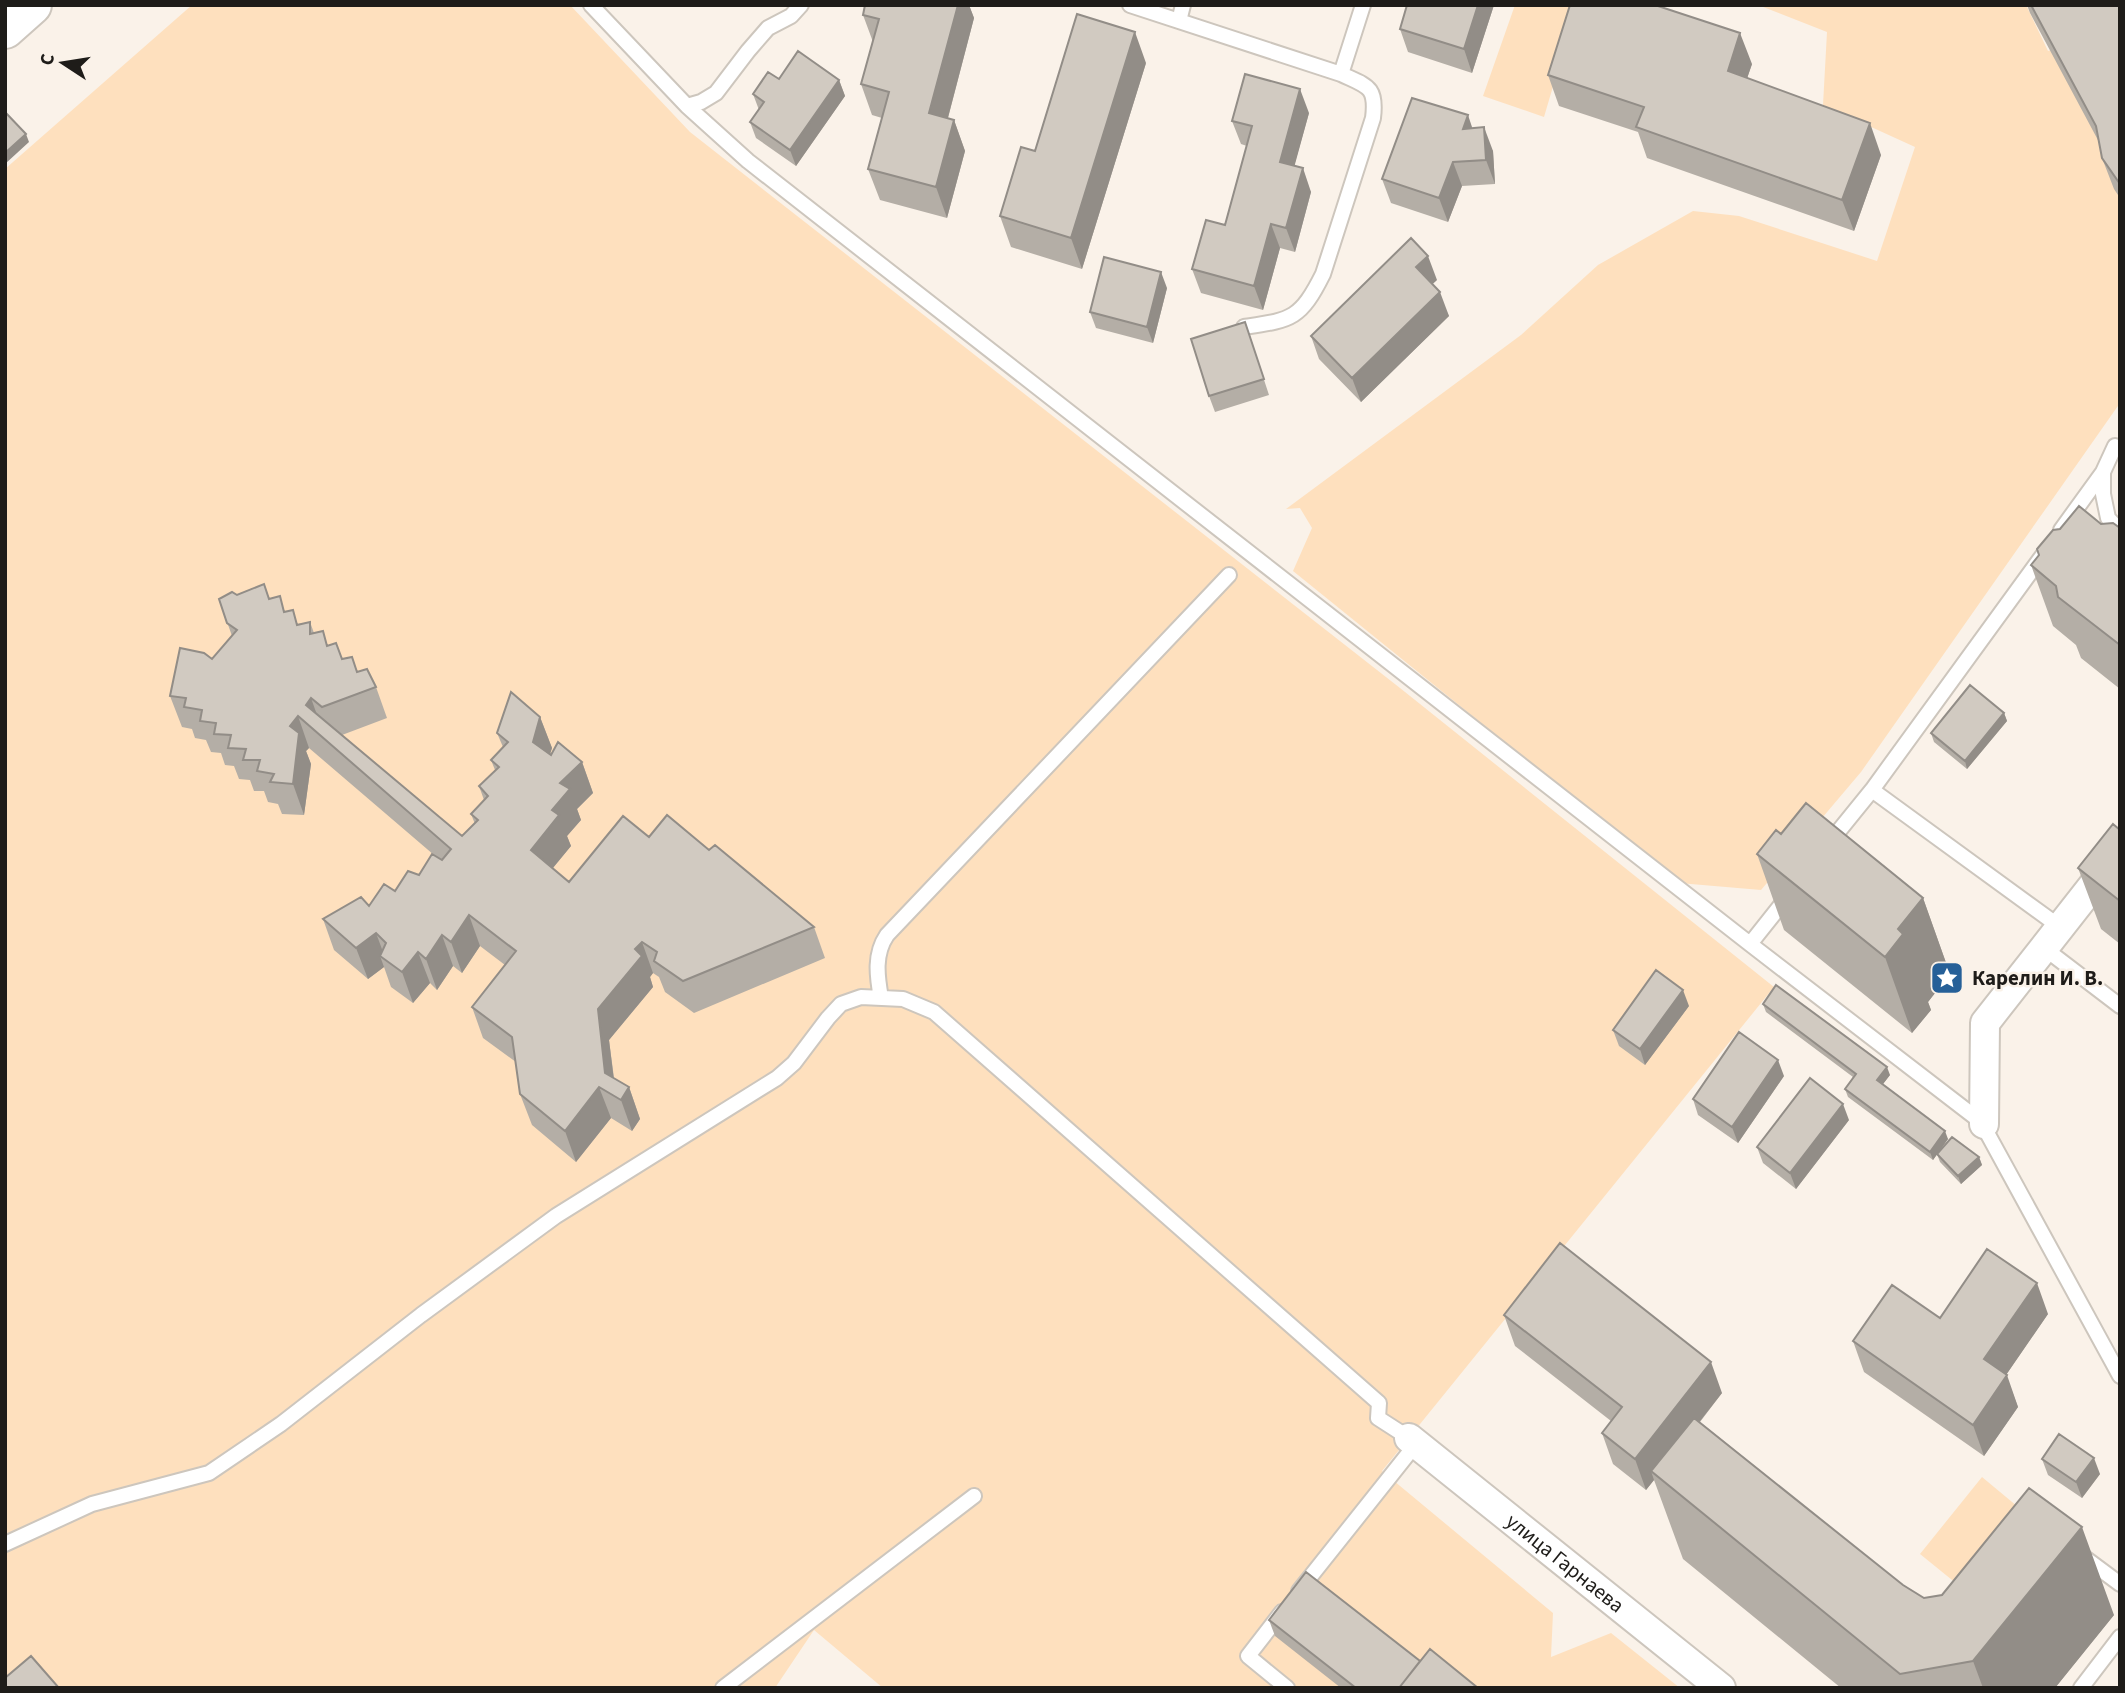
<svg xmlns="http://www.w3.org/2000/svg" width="2125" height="1693" viewBox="0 0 2125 1693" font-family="'Source Sans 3',sans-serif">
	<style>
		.green { fill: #fee0be }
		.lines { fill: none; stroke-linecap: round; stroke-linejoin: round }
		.lane-casing { stroke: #cdc6bd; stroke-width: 18 }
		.street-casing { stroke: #cdc6bd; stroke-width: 32 }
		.secondary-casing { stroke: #cdc6bd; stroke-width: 42 }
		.lane { stroke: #fff; stroke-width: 14 }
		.street { stroke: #fff; stroke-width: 28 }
		.secondary { stroke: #fff; stroke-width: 38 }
		.wall { fill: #b4aea6 }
		.shaded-wall { fill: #928d87 }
		.building { fill: #d1cac1; stroke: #928d87; stroke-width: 2 }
		.labels { text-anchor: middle; stroke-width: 5; stroke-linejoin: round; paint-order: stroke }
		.poi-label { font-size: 21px; font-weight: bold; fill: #1e1c19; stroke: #faf2e9; text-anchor: start }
		.street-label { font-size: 21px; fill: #1e1c19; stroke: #faf2e9 }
	</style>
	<rect width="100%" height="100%" fill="#faf2e9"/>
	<path class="green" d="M192 5H570L690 132 1400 688 1774 987 1382 1471 1553 1613 1551 1657 1611 1633 1680 1688H883L814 1630 775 1688H5V169Z
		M1515 5H1577L1544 117 1483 96Z
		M1758 5H2028L2027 7 2048 51 2056 48 2120 182V403L1861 772 1761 890 1679 883 1293 571 1312 528 1300 508 1286 509 1521 335 1598 265 1693 211 1739 216 1877 261 1915 147 1823 105 1827 32Z
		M1982 1477 2036 1522 1973 1597 1920 1554Z"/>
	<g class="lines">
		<defs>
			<path id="lane" d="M591 5 687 106 748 161 1750 944 1984 1124 1985 1129 2120 1376
				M1130 5 1341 74C1367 86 1377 86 1373 118L1323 274C1300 320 1291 320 1244 327
				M1179 21 1183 5
				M1341 74 1363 5
				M687 106 701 102 716 93 748 51 768 28 791 16 801 5
				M2103 472V494L2108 518 2120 531
				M2061 530 2103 472 2115 446
				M2043 555 1872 790 2060 927
				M1829 843 1872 790
				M1750 944 1789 895
				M2044 948 2120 1006
				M881 998C877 976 874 954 887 935L1229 575
				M5 1544 92 1504 209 1473 281 1424 421 1315 556 1216 777 1078 794 1063 828 1018 841 1004 861 997 903 999 934 1012 1379 1403 1378 1418 1409 1438
				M2081 1555 2120 1584
				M1299 1591 1416 1444
				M1282 1612 1248 1656 1287 1688
				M723 1688 974 1496
				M2081 1688 2120 1637"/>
			<g id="street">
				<path d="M1984 1124 1985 1023 2120 851"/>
				<path id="s1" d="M1409 1438 1721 1688"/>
			</g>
			<path id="secondary" d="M5 29 32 5"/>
		</defs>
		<use href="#lane" class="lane-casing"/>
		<use href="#street" class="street-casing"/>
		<use href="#secondary" class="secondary-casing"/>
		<use href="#lane" class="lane"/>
		<use href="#street" class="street"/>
		<use href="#secondary" class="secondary"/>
	</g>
	<path class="wall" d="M865 5H969L974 18 948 118 954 120 965 151 947 218 880 200 868 169 882 118 872 115 861 84 873 42 863 15Z
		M1407 5H1494L1472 73 1408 52 1400 29Z
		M2027 5H2120V198L2114 189 2102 158 2099 142 2030 13Z
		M1146 63 1082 269 1011 247 1000 216Z
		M1752 64 1747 78 1881 155 1854 231 1647 158 1638 132 1559 106 1548 75Z
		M779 79 839 80 845 96 796 166 756 138 750 122 759 110 753 94Z
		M1309 113 1294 166 1311 192 1295 252 1280 248 1263 310 1201 293 1192 269 1225 225 1247 146 1241 144 1232 121Z
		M1473 128 1493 151 1495 184 1462 186 1448 222 1391 203 1382 179Z
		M1437 280 1432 284 1449 316 1361 402 1319 359 1311 336Z
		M1167 288 1153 343 1096 328 1090 312Z
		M1245 322 1269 395 1215 412 1209 396Z
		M2101 524 2120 528V689L2081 658 2076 645 2053 626 2031 565 2060 529Z
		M237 595 270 599 286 612 298 624 310 622 314 633 342 659 376 687 387 718 342 735 462 836 475 824 471 814 484 800 479 786 495 770 491 760 503 747 497 733 540 717 552 748 550 754 582 762 593 793 577 809 581 820 567 836 571 846 553 868 569 882 649 837 709 850 814 927 825 958 694 1013 665 992 659 977 653 973 650 977 653 987 609 1040 614 1078 629 1087 640 1119 632 1131 611 1118 576 1162 532 1125 520 1094 516 1062 483 1038 472 1007 505 965 480 946 462 973 453 966 437 990 430 983 413 1003 391 987 384 967 368 979 334 950 323 919 369 906 419 875 434 855 309 748 306 751 311 764 304 815 282 814 278 804 268 802 264 791H254L250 780 239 779 234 766 225 765 221 753 211 752 206 740 195 738 192 729 182 727 170 696 212 659 232 636 219 599Z
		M2004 713 2007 721 1967 769 1934 742 1931 733Z
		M1781 834 1923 898 1950 974 1928 1002 1931 1010 1912 1033 1784 930 1757 854Z
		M2078 868 2120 901V944L2101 929Z
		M1763 1004 1890 1075 1882 1085 1948 1139 1933 1160 1848 1097 1845 1089 1853 1077 1766 1012Z
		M1689 1006 1645 1065 1619 1046 1613 1030Z
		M1784 1076 1738 1143 1698 1115 1693 1099Z
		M1849 1120 1796 1189 1763 1163 1757 1147Z
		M1937 1154 1979 1157 1982 1165 1961 1184 1940 1162Z
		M2048 1314 2006 1375 2018 1407 1984 1456 1864 1372 1853 1341 1940 1318Z
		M1504 1315 1722 1393 1700 1422 1903 1585 1924 1598 2114 1615 2055 1688H1841L1683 1559 1654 1480 1646 1490 1613 1464 1602 1433 1611 1421 1515 1346Z
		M2042 1459 2100 1474 2082 1498 2048 1475Z
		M1269 1620 1420 1661 1478 1688H1341L1275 1636Z"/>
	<path class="shaded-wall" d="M958 5H969L974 18 941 144 929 113Z
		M1478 5H1494L1472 73 1464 49Z
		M1135 32 1146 63 1082 269 1071 238Z
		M1740 33 1752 64 1739 102 1728 71Z
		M839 80 845 96 796 166 790 150Z
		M1300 89 1309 113 1289 186 1280 162Z
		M1468 115 1476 139 1463 129Z
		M954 120 965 151 947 218 936 187Z
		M1870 123 1881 155 1854 231 1842 200Z
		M1484 127 1493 151 1495 184 1486 160Z
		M26 134 29 142 5 164V153Z
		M1453 162 1462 186 1448 222 1439 198Z
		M1303 168 1311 192 1295 252 1286 228Z
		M1271 224 1280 248 1263 310 1254 286Z
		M1428 256 1437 280 1425 291 1416 267Z
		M1161 272 1167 288 1153 343 1147 327Z
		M1440 292 1449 316 1361 402 1352 378Z
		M311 698 322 729 306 705Z
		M2004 713 2007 721 1967 769 1965 761Z
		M298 716 309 748 306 751 311 764 304 815 293 784 290 726Z
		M540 717 552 748 544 773 533 742Z
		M582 762 593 793 577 809 581 820 567 836 571 846 542 881 531 850 552 810 560 783Z
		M1923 898 1950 974 1928 1002 1931 1010 1912 1033 1885 957 1898 929Z
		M469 915 480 946 462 973 451 942Z
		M376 933 386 960 380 956 384 967 368 979 356 948Z
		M442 935 453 966 437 990 426 959Z
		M642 942 653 973 650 977 653 987 609 1040 616 1097 605 1073 598 1009 635 949Z
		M418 952 430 983 413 1003 402 972Z
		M1683 990 1689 1006 1645 1065 1640 1049Z
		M1778 1060 1784 1076 1738 1143 1732 1127Z
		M1887 1067 1890 1075 1880 1088 1877 1080Z
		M599 1087 611 1118 576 1162 565 1131Z
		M629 1087 640 1119 632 1131 621 1100Z
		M1843 1104 1849 1120 1796 1189 1790 1173Z
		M1945 1131 1948 1139 1933 1160 1930 1152Z
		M1979 1157 1982 1165 1961 1184 1958 1176Z
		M2037 1283 2048 1314 1995 1391 1984 1359Z
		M1711 1362 1722 1393 1657 1476 1651 1471 1654 1480 1646 1490 1635 1459Z
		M2007 1375 2018 1407 1984 1456 1973 1425Z
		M2094 1458 2100 1474 2082 1498 2076 1482Z
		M2082 1527 2114 1615 2055 1688H1983L1973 1661Z"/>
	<path class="building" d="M865 5H958L929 113 954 120 936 187 868 169 889 92 861 84 879 19 863 15Z
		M1407 5H1478L1464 49 1400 29Z
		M1570 5H1655L1740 33 1728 71 1870 123 1842 200 1636 127 1644 107 1548 75Z
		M2031 5H2120V184L2102 158 2096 126Z
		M1077 14 1135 32 1071 238 1000 216 1021 147 1035 151Z
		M798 51 839 80 790 150 750 122 764 102 753 94 768 72 779 79Z
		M1245 74 1300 89 1280 162 1303 168 1286 228 1271 224 1254 286 1192 269 1206 220 1225 225 1252 126 1232 121Z
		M1412 98 1468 115 1463 129 1484 127 1486 160 1453 162 1439 198 1382 179Z
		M5 112 26 134 5 153Z
		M1411 238 1428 256 1416 267 1440 292 1352 378 1311 336Z
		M1104 257 1161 272 1147 327 1090 312Z
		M1245 322 1264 379 1209 396 1191 339Z
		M2079 506 2101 524 2113 523 2120 528V645L2058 597 2056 586 2031 565 2039 555 2037 549 2053 530 2060 529Z
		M264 584 269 599 280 596 284 612 293 610 297 625 310 622V634L323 631 327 646 336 643 342 659 352 657 357 672 367 669 376 687 322 707 311 698 306 705 462 836 478 820 471 814 488 796 479 786 499 767 491 760 508 742 497 733 511 692 540 717 533 742 551 755 558 742 582 762 560 783 570 789 552 810 559 815 531 850 569 882 623 816 649 837 667 815 709 850 715 845 814 927 683 981 654 961 657 952 642 942 635 949 642 956 598 1009 605 1073 629 1087 621 1100 599 1087 565 1131 520 1094 512 1037 472 1007 516 951 469 915 451 942 442 935 426 959 418 952 402 972 380 956 386 943 376 933 356 948 323 919 361 897 369 906 384 884 395 891 408 871 419 875 432 854 442 860 451 849 298 716 290 726 299 733 293 784 270 782 274 774 257 771 260 760H243L246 749 228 748 231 735 214 734 216 723 200 721 202 710 184 707 186 698 170 696 180 648 204 653 212 659 237 630 227 623 219 599 232 592 237 595Z
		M1970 685 2004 713 1965 761 1931 733Z
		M1806 803 1923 898 1898 929 1903 934 1885 957 1757 854 1776 830 1781 834Z
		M2113 824 2120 830V901L2078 868Z
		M1656 970 1683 990 1640 1049 1613 1030Z
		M1776 985 1887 1067 1877 1080 1945 1131 1930 1152 1845 1089 1856 1074 1763 1004Z
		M1739 1032 1778 1060 1732 1127 1693 1099Z
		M1810 1078 1843 1104 1790 1173 1757 1147Z
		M1952 1137 1979 1157 1958 1176 1937 1154Z
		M1560 1243 1711 1362 1635 1459 1602 1433 1622 1407 1504 1315Z
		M1987 1249 2037 1283 1984 1359 2007 1375 1973 1425 1853 1341 1892 1285 1940 1318Z
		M1694 1418 1903 1585 1924 1598 1942 1595 2029 1488 2082 1527 1973 1661 1900 1674 1651 1471Z
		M2059 1434 2094 1458 2076 1482 2042 1459Z
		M1306 1572 1420 1661 1399 1688H1356L1269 1620Z
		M1430 1649 1478 1688H1399Z
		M31 1656 59 1688H5V1678Z"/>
	<defs>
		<symbol id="sight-square" viewBox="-11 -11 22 22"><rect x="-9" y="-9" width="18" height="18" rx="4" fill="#266098" stroke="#faf2e9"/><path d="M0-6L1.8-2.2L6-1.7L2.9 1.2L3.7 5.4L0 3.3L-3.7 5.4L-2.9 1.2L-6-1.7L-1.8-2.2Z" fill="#fff"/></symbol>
	</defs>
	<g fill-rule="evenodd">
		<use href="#sight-square" x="1928" y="959" width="38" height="38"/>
	</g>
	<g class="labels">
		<g class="poi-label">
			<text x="1972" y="985">Карелин И. В.</text>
		</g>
		<g class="street-label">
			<text dy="7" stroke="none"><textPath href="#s1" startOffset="200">улица Гарнаева</textPath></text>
		</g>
	</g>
	<rect width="2125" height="1693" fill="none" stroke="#1e1c19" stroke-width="14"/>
	<g transform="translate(63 63) rotate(282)" stroke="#faf2e9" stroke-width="5" paint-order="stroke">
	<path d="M0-5L12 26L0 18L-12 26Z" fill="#1e1c19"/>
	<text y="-10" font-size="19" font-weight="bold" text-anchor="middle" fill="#1e1c19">С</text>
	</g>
</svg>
